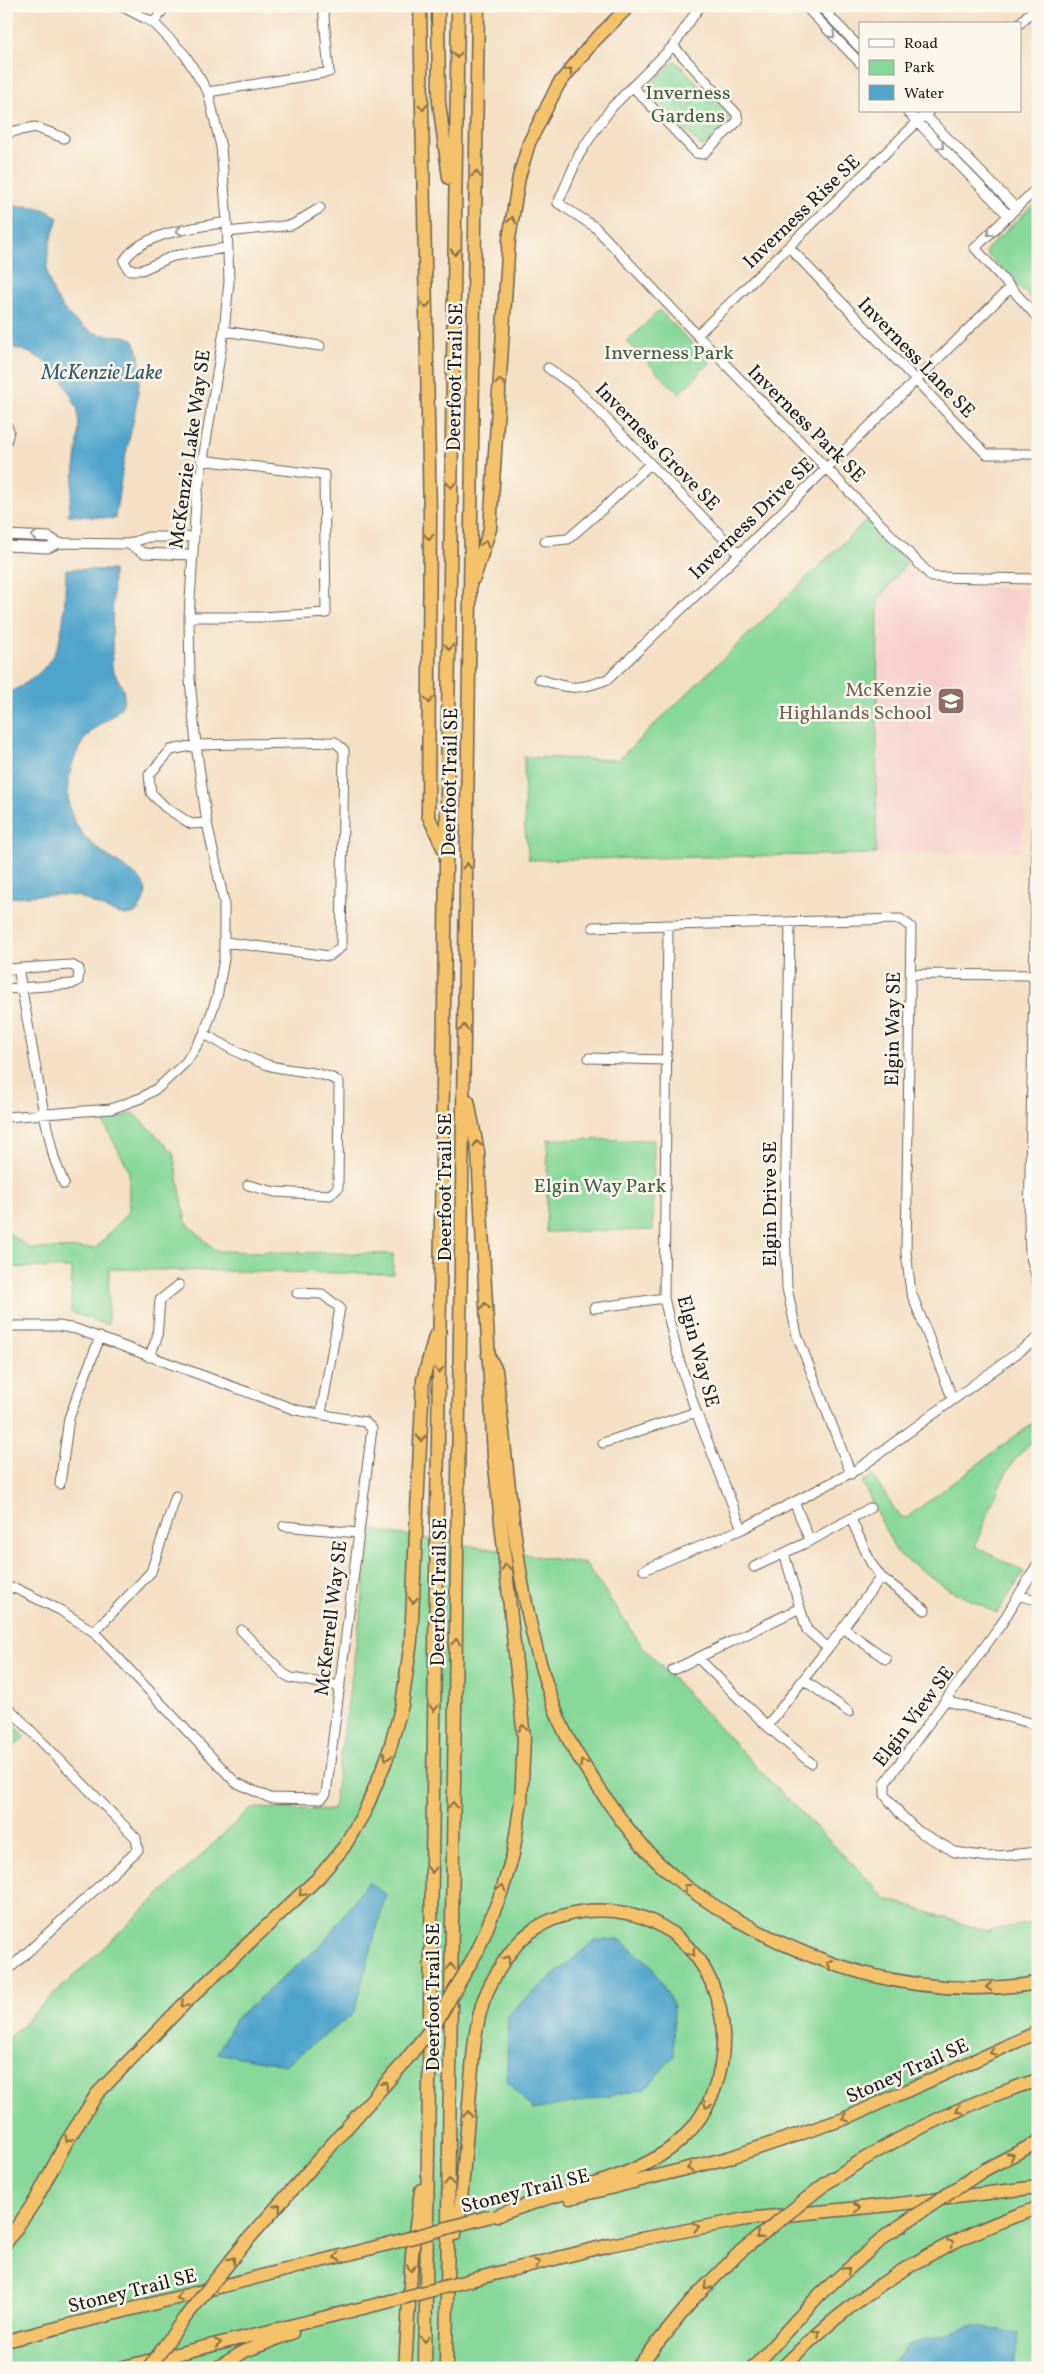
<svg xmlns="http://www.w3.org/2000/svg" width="1044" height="2374" viewBox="0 0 1044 2374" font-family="Vollkorn,serif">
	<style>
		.built { fill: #f7d0cd }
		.green { fill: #87d899; stroke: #527a5a }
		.water { fill: #50a4cc; stroke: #366074 }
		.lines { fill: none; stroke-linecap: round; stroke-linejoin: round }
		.minor-casing { stroke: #686157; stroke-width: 11 }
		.highway-casing { stroke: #686157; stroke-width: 15 }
		.minor { stroke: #fff; stroke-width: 9 }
		.highway { stroke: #f4c26a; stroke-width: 12 }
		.highway-bridge-casing { stroke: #686157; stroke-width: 15; stroke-linecap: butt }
		.highway-bridge { stroke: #f4c26a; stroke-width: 12 }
		.oneway { stroke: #999 }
		.oneway2 { stroke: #886f43 }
		.labels { text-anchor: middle; stroke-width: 5; stroke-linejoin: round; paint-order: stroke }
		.park-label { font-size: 20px; fill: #415e48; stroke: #fbf7ec }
		.street-label { font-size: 20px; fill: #1c1c1c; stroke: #fbf7ec }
		.education-label { font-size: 20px; fill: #785e54; stroke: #fbf7ec; text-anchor: end }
		.water-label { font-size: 21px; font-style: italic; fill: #33596b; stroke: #fbf7ec }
	</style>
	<rect width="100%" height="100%" fill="#fbf7ec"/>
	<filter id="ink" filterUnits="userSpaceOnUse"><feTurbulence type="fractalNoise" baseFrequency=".02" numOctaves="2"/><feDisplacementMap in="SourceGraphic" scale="10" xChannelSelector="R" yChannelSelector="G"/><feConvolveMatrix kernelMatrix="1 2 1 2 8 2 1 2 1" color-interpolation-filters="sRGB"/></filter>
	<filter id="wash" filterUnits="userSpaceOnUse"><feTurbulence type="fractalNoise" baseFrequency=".0096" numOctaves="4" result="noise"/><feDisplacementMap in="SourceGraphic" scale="20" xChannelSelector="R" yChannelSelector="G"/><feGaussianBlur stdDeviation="1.12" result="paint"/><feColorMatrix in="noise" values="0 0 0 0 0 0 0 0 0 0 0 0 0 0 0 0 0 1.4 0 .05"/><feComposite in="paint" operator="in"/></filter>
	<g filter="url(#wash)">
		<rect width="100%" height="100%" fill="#f4e0c4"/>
		<path class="built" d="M905 565 917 583 928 590 961 587 1027 588 1026 634 1029 647 1025 649V668L1028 670V687L1024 690V713L1027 716 1026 774 1024 777 1025 822 1022 830V851L876 854 878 599Z"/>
		<path class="green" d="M675 60 730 116 729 122 702 147 646 90Z
			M1038 200V306L986 253 987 249Z
			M659 310 711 362 679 394 627 342Z
			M867 520H872L907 562 878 600 876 854 529 860 525 830 524 757 618 760Z
			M134 1113 173 1152 186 1222 216 1251 393 1254V1274L109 1269 108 1325 71 1312 72 1268 6 1267V1231L31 1249 96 1248 129 1211V1170L103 1122Z
			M548 1139 654 1140 653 1230 546 1232Z
			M1038 1419V1438C1003 1460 991 1510 975 1546L1024 1572 997 1613 948 1589 897 1553 862 1482 873 1476 899 1516 906 1518Z
			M372 1530 586 1564 642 1646 768 1779 887 1899 985 1931 1038 1922V2368H6V2040L251 1808 333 1810Z
			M6 1715 25 1737 6 1754Z"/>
		<path class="water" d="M6 207C24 205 45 205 58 218 53 233 47 250 47 266 48 295 70 324 96 333 107 338 128 331 135 343 149 367 129 439 123 466 120 484 118 501 115 519L68 515C72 485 81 442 78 412 77 407 74 402 72 398 60 368 38 352 6 346Z
			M66 569 113 570 112 666C114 676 125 686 124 697 124 715 100 721 89 734 75 750 68 771 68 793 68 855 144 863 146 892 146 897 143 901 141 906 132 930 91 898 74 896 53 893 28 896 6 898V694C68 665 63 630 66 569Z
			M368 1882 386 1894 354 2013 285 2065 217 2053 235 2019 323 1943Z
			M595 1940H621L652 1966 674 2006 673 2057 645 2089 533 2110 507 2082 508 2014Z
			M970 2326 1019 2333 1014 2368H888L908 2345Z"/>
	</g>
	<g filter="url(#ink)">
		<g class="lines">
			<defs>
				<path id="minor" d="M700 6 673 46 612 107 593 133 579 155 558 203 595 227 697 335 932 577 1038 579
					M805 6 860 63
					M820 6 860 48
					M154 23 165 6
					M1019 24 1037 6
					M633 87 696 153 703 154 738 121 737 114 673 46
					M208 92 329 72 323 6
					M907 111 1009 216
					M922 112 1016 208
					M6 133 35 127 64 138
					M1038 187 975 248 1038 318
					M227 232 292 225 320 208
					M789 247 986 454H1038
					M226 248 173 256 142 270H129L124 261C142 232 195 228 227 222
					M224 331 320 346
					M697 335 929 111
					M548 368 574 386 739 554
					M6 424 9 431 6 443
					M6 535 49 537 59 543
					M545 541 568 539 607 505 650 464
					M128 544 144 553 191 555
					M6 546 48 548 59 543 128 544 148 537H192
					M189 617H261L326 613 324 475 201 460
					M539 679C570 689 577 691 608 679L732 561 1010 288
					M1038 795 1029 1220 1030 1253 1038 1284
					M207 823 191 824 165 807 151 793 149 775 171 750 196 745 335 742 344 750 341 947 329 956 225 942
					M790 922 785 1225 787 1288 797 1335 851 1474
					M668 926 664 1298 677 1353 696 1412 742 1529 858 1469 1038 1338
					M593 927 900 919 911 927 906 1252 911 1292 953 1400
					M18 968 44 1114 54 1158 64 1184
					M6 969 71 965 79 969 78 981 72 984 6 989
					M910 974 1034 975
					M204 1034C225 1045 245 1058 268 1065 289 1072 323 1070 339 1082L338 1188 330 1195 275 1192 248 1185
					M589 1058 666 1060
					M6 1117 111 1109 141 1098 159 1087 186 1062 204 1034 217 997 224 959V902L207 823 196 745 190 680 189 617 196 502 224 331 229 282 227 222 221 147 208 92 185 55 154 23 121 6
					M297 1293 322 1294 340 1308 321 1413
					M594 1308 664 1298
					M6 1326H58L76 1329 296 1410 365 1422 372 1429 326 1794 321 1799 270 1798 235 1782 94 1632 60 1610 17 1589 6 1587
					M149 1357 157 1338 160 1300 179 1285
					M603 1443 696 1412
					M60 1484 69 1418 100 1337
					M795 1504 810 1541 870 1508
					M284 1526 358 1533
					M1038 1563 1002 1623 885 1783V1795L902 1816 918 1831 955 1852 988 1857 1038 1852
					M754 1567 810 1541
					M644 1570 742 1529
					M881 1577 925 1610
					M1020 1596 1038 1600
					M800 1608 807 1630 828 1648 881 1577 871 1563 851 1519
					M843 1628 886 1659
					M241 1630 284 1674 291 1678 340 1686
					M94 1632 151 1572 176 1496
					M699 1659 767 1726 811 1763
					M673 1670 800 1608 784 1553
					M804 1680 849 1712
					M946 1701 1038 1725
					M6 1705 136 1838 138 1850 6 1972
					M767 1726 828 1648"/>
				<path id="highway" d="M420 6 430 517 428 815 444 850
					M438 6 439 102 449 178
					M474 578 490 529 509 239 519 177 529 143 558 85 592 43 629 6
					M468 1101 478 1152 494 1457 524 1738 521 1802 513 1854 502 1891 478 1950
					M488 1355 496 1370C510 1485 515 1605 557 1714 566 1739 582 1762 596 1784 618 1817 642 1850 672 1875 691 1892 713 1905 734 1918 827 1972 930 2000 1038 1983
					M984 2170 1038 2142
					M825 2184C891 2139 962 2104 1038 2080
					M570 2198 728 2158 844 2119 1038 2032
					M455 2234 460 2210C464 2170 467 2130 470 2091 473 2060 474 2028 484 1999 492 1979 511 1946 529 1933 571 1902 636 1903 677 1937 737 1986 738 2085 683 2138 637 2182 554 2191 497 2216
					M6 2243 35 2201 67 2141 97 2094 185 2003 318 1878 344 1847 365 1811 387 1758 402 1705 411 1641 423 1380 435 1336
					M245 2243 402 2065
					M490 2275 610 2245 746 2219 890 2205 1038 2187
					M6 2341 384 2245
					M120 2368 383 2303
					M217 2368 245 2351 292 2333
					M405 2368 412 2254 421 2190
					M425 2368 458 6
					M446 2368 478 6
					M637 2368 695 2297 741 2251
					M753 2368 820 2294 888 2234
					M782 2368C858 2291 936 2242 1038 2208"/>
			</defs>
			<use href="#minor" class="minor-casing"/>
			<use href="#highway" class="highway-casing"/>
			<use href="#minor" class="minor"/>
			<use href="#highway" class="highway"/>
			<defs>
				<path id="highway-bridge" d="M402 2065 437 2021 478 1950
					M888 2234 984 2170
					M384 2245 491 2216
					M741 2251 825 2184
					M383 2303 490 2275
					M149 2368 183 2320 245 2243"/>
			</defs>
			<use href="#highway-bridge" class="highway-bridge-casing"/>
			<use href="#highway-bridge" class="highway-bridge"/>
		</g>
		<defs><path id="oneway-chevron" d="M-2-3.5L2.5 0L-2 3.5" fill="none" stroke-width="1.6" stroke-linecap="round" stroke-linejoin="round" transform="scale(1.25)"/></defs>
		<g class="oneway">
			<use href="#oneway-chevron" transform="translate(832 35) rotate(46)"/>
			<use href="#oneway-chevron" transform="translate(941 146) rotate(46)"/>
			<use href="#oneway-chevron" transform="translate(179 231) rotate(170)"/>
			<use href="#oneway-chevron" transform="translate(990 233) rotate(137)"/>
			<use href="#oneway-chevron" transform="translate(34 536) rotate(-178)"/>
		</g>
		<g class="oneway2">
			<use href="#oneway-chevron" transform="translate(457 55) rotate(91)"/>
			<use href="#oneway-chevron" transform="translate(569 71) rotate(-51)"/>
			<use href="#oneway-chevron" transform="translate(423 107) rotate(88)"/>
			<use href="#oneway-chevron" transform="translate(476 174) rotate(-89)"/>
			<use href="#oneway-chevron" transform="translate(512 220) rotate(-81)"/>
			<use href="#oneway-chevron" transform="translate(455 252) rotate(91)"/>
			<use href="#oneway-chevron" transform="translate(426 305) rotate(89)"/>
			<use href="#oneway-chevron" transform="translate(500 382) rotate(-86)"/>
			<use href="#oneway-chevron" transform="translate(451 485) rotate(91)"/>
			<use href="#oneway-chevron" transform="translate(429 537) rotate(90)"/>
			<use href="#oneway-chevron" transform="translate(485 544) rotate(-72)"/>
			<use href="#oneway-chevron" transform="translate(449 647) rotate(91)"/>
			<use href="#oneway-chevron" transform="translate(429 700) rotate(90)"/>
			<use href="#oneway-chevron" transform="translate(467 866) rotate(-89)"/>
			<use href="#oneway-chevron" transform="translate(464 1028) rotate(-89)"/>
			<use href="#oneway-chevron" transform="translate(477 1144) rotate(-101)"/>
			<use href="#oneway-chevron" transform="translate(485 1306) rotate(-93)"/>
			<use href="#oneway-chevron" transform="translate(439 1370) rotate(90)"/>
			<use href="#oneway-chevron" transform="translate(421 1438) rotate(93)"/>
			<use href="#oneway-chevron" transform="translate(506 1567) rotate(-96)"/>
			<use href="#oneway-chevron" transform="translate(413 1600) rotate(93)"/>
			<use href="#oneway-chevron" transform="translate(456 1642) rotate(-89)"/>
			<use href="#oneway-chevron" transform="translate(434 1708) rotate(91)"/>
			<use href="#oneway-chevron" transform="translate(523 1728) rotate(-96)"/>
			<use href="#oneway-chevron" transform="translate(387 1757) rotate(110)"/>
			<use href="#oneway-chevron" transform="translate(583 1763) rotate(-121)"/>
			<use href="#oneway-chevron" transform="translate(453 1805) rotate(-89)"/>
			<use href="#oneway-chevron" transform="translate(432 1870) rotate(91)"/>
			<use href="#oneway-chevron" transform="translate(687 1887) rotate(-143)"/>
			<use href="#oneway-chevron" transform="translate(502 1888) rotate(-72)"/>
			<use href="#oneway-chevron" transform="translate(302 1893) rotate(135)"/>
			<use href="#oneway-chevron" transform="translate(692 1953) rotate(50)"/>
			<use href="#oneway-chevron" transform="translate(507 1959) rotate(-53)"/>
			<use href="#oneway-chevron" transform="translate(830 1964) rotate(-159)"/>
			<use href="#oneway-chevron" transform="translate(451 1967) rotate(-90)"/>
			<use href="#oneway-chevron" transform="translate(989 1987) rotate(177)"/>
			<use href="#oneway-chevron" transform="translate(184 2004) rotate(136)"/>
			<use href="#oneway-chevron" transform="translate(993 2052) rotate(156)"/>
			<use href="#oneway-chevron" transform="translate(385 2085) rotate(-49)"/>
			<use href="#oneway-chevron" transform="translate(707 2105) rotate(117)"/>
			<use href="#oneway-chevron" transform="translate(959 2110) rotate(157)"/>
			<use href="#oneway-chevron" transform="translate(468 2114) rotate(-85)"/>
			<use href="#oneway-chevron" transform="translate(845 2118) rotate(159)"/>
			<use href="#oneway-chevron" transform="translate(68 2139) rotate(120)"/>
			<use href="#oneway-chevron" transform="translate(1011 2156) rotate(-27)"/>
			<use href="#oneway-chevron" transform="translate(690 2168) rotate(164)"/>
			<use href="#oneway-chevron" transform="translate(449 2182) rotate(-90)"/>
			<use href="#oneway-chevron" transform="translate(278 2207) rotate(-48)"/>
			<use href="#oneway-chevron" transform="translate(857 2208) rotate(-4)"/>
			<use href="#oneway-chevron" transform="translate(696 2227) rotate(-10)"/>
			<use href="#oneway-chevron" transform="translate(759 2236) rotate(140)"/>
			<use href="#oneway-chevron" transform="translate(951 2243) rotate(-26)"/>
			<use href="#oneway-chevron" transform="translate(337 2257) rotate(166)"/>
			<use href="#oneway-chevron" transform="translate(232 2260) rotate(-51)"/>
			<use href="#oneway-chevron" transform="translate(537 2263) rotate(-14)"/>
			<use href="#oneway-chevron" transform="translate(411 2268) rotate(93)"/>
			<use href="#oneway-chevron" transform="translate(847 2270) rotate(-42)"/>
			<use href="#oneway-chevron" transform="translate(707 2286) rotate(135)"/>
			<use href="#oneway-chevron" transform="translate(179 2297) rotate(166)"/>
			<use href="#oneway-chevron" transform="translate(817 2333) rotate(-42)"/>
			<use href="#oneway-chevron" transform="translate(425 2339) rotate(91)"/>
			<use href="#oneway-chevron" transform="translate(218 2343) rotate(-14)"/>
		</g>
	</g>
	<defs>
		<symbol id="school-square" viewBox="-11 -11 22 22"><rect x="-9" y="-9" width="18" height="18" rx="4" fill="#8d6e63" stroke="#fbf7ec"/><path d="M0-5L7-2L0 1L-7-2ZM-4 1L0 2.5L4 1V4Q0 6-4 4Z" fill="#fff"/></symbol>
	</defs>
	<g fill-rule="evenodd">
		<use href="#school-square" x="935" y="685" width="32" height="32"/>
	</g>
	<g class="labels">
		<g class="park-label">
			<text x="688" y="99">Inverness<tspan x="688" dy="23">Gardens</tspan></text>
			<text x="669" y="359">Inverness Park</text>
			<text x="600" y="1192">Elgin Way Park</text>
		</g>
		<g class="street-label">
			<text transform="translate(801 211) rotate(-44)" y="7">Inverness Rise SE</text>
			<text transform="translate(917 357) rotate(46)" y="7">Inverness Lane SE</text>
			<text transform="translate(454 377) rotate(-89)" y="7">Deerfoot Trail SE</text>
			<text transform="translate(807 423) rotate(45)" y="7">Inverness Park SE</text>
			<text transform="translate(658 446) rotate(46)" y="7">Inverness Grove SE</text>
			<text transform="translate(189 449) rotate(-82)" y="7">McKenzie Lake Way SE</text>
			<text transform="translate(751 518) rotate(-44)" y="7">Inverness Drive SE</text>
			<text transform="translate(449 782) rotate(-89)" y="7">Deerfoot Trail SE</text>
			<text transform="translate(892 1029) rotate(-89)" y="7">Elgin Way SE</text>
			<text transform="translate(444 1187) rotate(-90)" y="7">Deerfoot Trail SE</text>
			<text transform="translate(769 1204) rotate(-90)" y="7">Elgin Drive SE</text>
			<text transform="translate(699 1351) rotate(75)" y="7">Elgin Way SE</text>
			<text transform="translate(438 1592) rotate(-89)" y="7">Deerfoot Trail SE</text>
			<text transform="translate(330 1618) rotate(-83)" y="7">McKerrell Way SE</text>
			<text transform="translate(913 1716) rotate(-53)" y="7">Elgin View SE</text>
			<text transform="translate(432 1997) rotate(-90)" y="7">Deerfoot Trail SE</text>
			<text transform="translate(907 2070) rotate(-24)" y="7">Stoney Trail SE</text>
			<text transform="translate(525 2190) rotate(-14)" y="7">Stoney Trail SE</text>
			<text transform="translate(132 2290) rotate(-14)" y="7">Stoney Trail SE</text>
		</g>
		<g class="education-label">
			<text x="932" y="696">McKenzie<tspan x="932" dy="23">Highlands School</tspan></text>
		</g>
		<g class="water-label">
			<text x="102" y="379">McKenzie Lake</text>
		</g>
	</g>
	<rect width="1044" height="2374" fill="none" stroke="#fbf7ec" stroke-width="25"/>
	<rect x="859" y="22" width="162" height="90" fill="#fbf7ec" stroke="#a29f99"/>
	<rect x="869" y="39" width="25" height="8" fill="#ffffff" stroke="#a29f99"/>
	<text x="904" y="48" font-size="15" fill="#1c1c1c">Road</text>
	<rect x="869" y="60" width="25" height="15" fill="#87d899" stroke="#a29f99"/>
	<text x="904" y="72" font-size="15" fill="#1c1c1c">Park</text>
	<rect x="869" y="85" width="25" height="15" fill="#50a4cc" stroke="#a29f99"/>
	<text x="904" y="98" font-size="15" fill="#1c1c1c">Water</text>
</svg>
